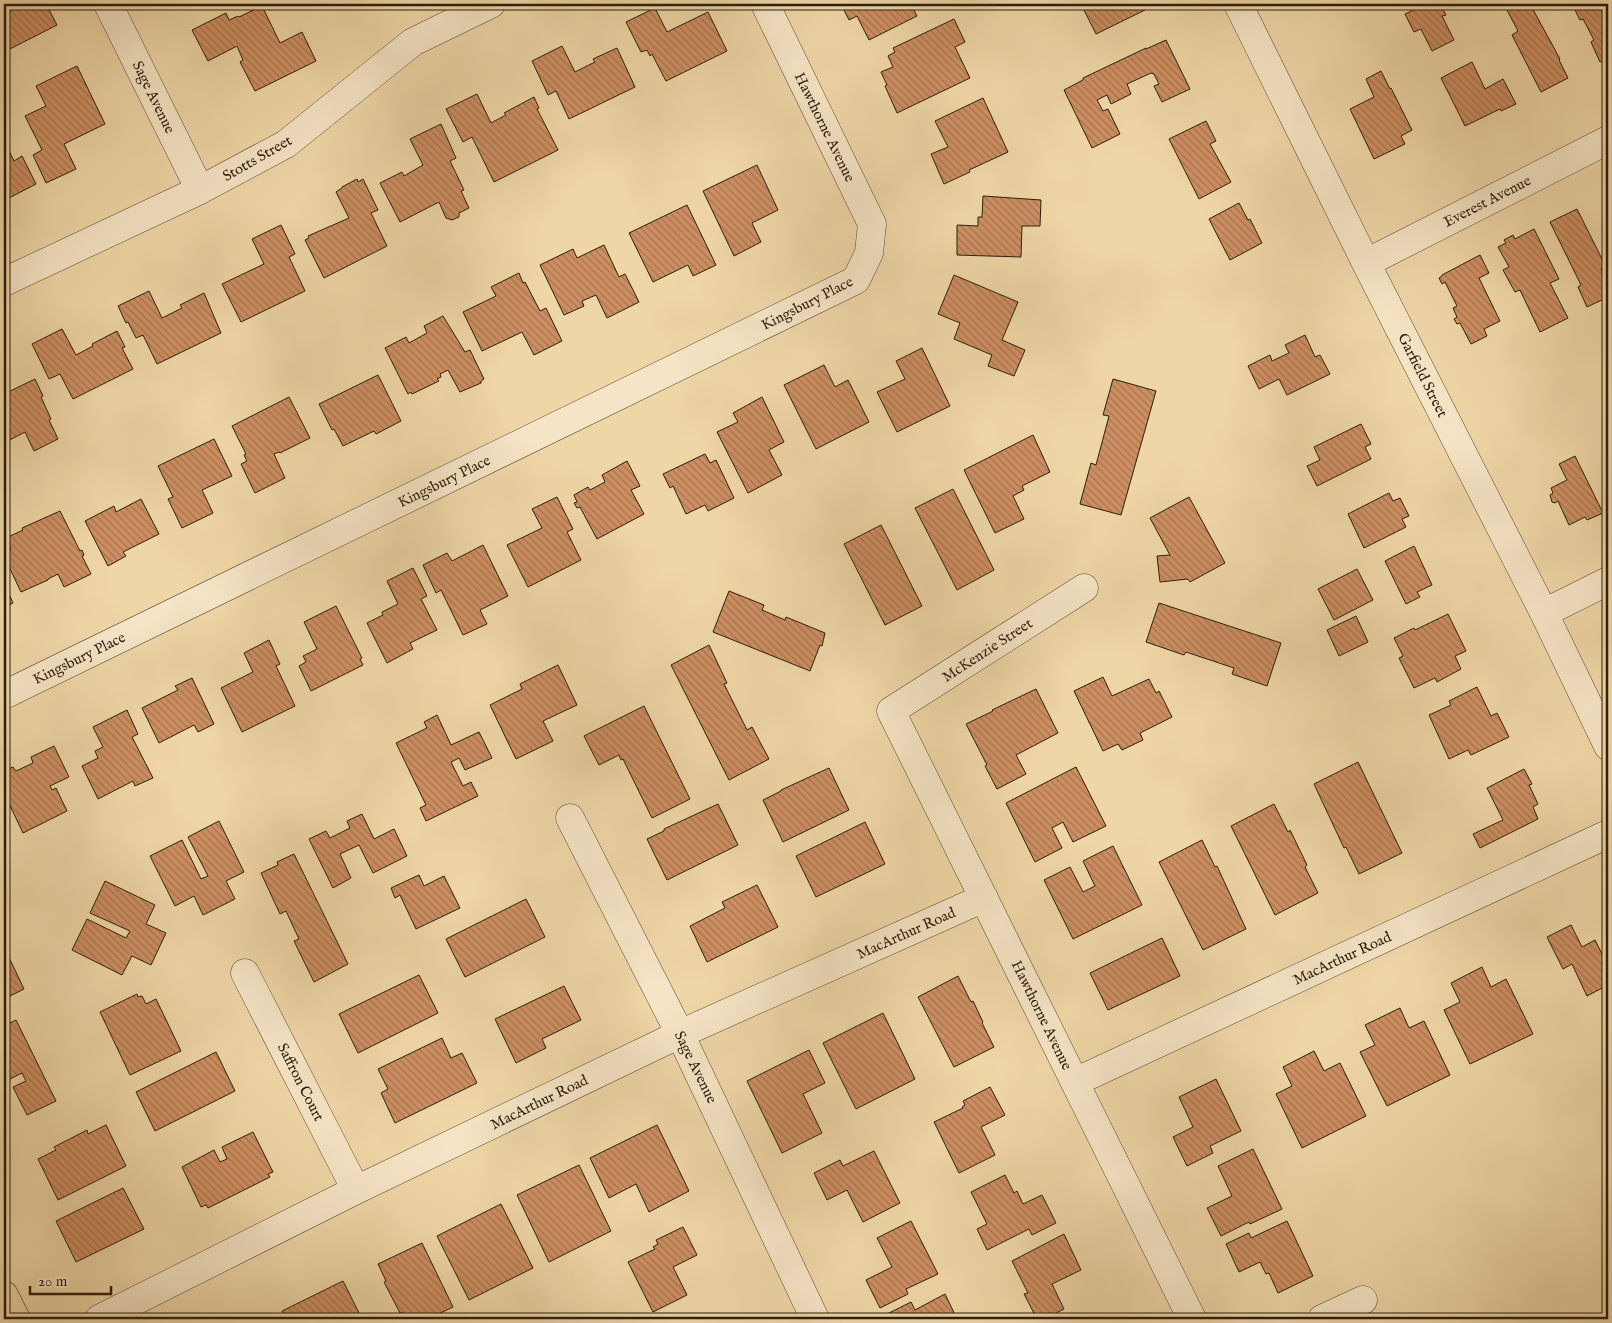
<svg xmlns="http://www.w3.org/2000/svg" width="1612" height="1323" viewBox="0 0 1612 1323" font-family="'IM FELL English',serif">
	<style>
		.building { fill: url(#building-back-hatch); stroke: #2b1e0d }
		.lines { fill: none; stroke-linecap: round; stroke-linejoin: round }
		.minor-casing { stroke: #5c4c33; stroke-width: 29 }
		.major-casing { stroke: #2b1e0d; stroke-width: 29 }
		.minor { stroke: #f5e4c5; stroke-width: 28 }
		.major { stroke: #efd6a6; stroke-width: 28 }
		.labels { text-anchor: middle; stroke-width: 4.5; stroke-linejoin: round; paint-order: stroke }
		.street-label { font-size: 15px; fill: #2b1e0d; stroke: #f5e4c5 }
	</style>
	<defs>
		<pattern id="building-back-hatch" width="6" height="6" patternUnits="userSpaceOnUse" patternTransform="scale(1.25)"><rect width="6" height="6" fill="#cd8f61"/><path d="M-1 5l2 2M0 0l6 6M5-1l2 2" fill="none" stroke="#a7744e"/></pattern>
	</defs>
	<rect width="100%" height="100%" fill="#efd6a6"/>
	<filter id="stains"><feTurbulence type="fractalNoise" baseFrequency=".004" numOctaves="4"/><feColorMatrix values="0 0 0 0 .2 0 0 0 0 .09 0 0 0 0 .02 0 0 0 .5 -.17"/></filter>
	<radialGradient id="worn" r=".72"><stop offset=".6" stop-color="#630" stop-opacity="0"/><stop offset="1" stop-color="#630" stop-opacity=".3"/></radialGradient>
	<path class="building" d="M11 4H46L57 25 4 52V8Z
		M841 4H911L917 16 869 40 857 16 849 20Z
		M1085 4H1142L1145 10 1096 34 1082 6Z
		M1426 4H1440L1446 15 1442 16 1454 40 1432 51 1421 29 1414 32 1405 14Z
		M1519 4H1530L1560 59 1559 60 1568 78 1541 92 1512 35 1518 31 1507 10Z
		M1572 4H1606L1608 8V58L1600 62 1591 42 1594 40 1583 19 1580 20Z
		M262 6 280 43 302 32 316 61 255 91 240 62 243 60 237 46 208 61 192 30 226 13 229 20 238 16 239 17Z
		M655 8 667 32 708 12 727 51 666 81 652 54 650 56 647 50 641 52 626 22Z
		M954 19 965 42 955 47 970 78 897 113 885 86 887 85 881 72 893 67 888 56 895 52 893 48Z
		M1166 40 1190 89 1162 102 1154 86 1159 84 1154 74 1151 73 1127 84 1131 94 1111 104 1107 95 1097 100 1103 111 1108 109 1120 134 1092 148 1064 90 1083 80V78L1146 48V49Z
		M562 46 575 72 595 62 593 59 617 48 635 87 569 119 556 91 548 95 532 61Z
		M1472 62 1485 89 1503 79 1516 104 1501 111 1500 109 1465 126 1441 78Z
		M77 66 105 124 64 144 76 169 46 183 33 155 42 150 25 116 46 106 36 86Z
		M1381 71 1390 89 1391 88 1412 130 1401 136 1405 144 1374 159 1350 109 1374 97 1366 79Z
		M477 94 491 123 506 115 504 113 534 97 539 108 537 109 558 150 494 182 472 137 463 142 446 109Z
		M983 98 1008 152 969 170 970 172 944 184 931 154 948 147 935 121Z
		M1206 121 1216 141 1210 144 1231 182 1199 199 1169 139Z
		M441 124 456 158 450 161 464 190 461 191 469 208 459 213V217L452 220 446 218 439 202 400 222 380 183 402 172 404 176 423 165 410 139Z
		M4 141 14 161 22 156 36 184 7 199 4 194Z
		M757 165 778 210 752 223 761 242 734 256 703 191Z
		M357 179 358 182 363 179 378 210 371 213 387 246 324 278 305 240 309 238 308 236 349 218 336 192 342 188V187Z
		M983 196 1041 200 1040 226H1022L1021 257 957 255V225L978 226V217H982Z
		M1239 203 1248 220 1250 219 1262 243 1230 260 1209 219Z
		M687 205 716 265 693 276 688 265 653 282 629 233Z
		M1577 209 1606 267 1601 269 1608 285V297L1587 307 1578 287 1581 285 1550 222Z
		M281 225 295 254 289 257 305 291 241 322 222 284 264 264 252 239Z
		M1534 229 1559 279 1550 283 1568 318 1540 332 1520 290 1515 292 1503 270 1509 267 1498 247 1506 243 1504 240 1513 235 1515 239Z
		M604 245 619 277 625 274 639 302 607 318 596 295 582 301 584 306 564 315 540 265 573 249 577 258Z
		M1480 255 1489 273 1479 278 1500 321 1484 329 1487 336 1471 344 1460 323 1457 324 1454 319 1457 317 1453 308 1457 306 1445 282 1442 284 1439 278 1442 276V275Z
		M519 273 523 283 525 282 540 311 546 308 562 341 534 355 522 332 482 351 463 312 496 296 491 287Z
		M954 275 1018 302 1002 340 1025 350 1014 376 988 366 992 355 954 339 960 323 938 314Z
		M149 291 162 318 182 308 180 305 204 293 221 333 157 364 143 335 136 338 128 322 126 323 118 306Z
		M443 316 465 352 470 350 484 379 481 381V383L460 392 448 370 440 374 441 377 437 379 439 381 412 394 411 392 408 394 385 348 406 337 409 343 427 333 424 326Z
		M62 329 76 355 93 346 92 344 117 331 125 347 122 348 133 369 73 399 60 374 49 379 32 344Z
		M1305 335 1315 357 1320 355 1330 374 1287 395 1279 379 1259 389 1248 366 1270 355 1272 361 1289 353 1285 345Z
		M922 348 950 406 897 432 877 392 905 379 896 361Z
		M824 365 835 387 848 380 869 422 816 449 784 385Z
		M378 375 401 421 376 434 374 431 343 446 334 429 332 430 319 404Z
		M35 379 43 396 41 397 51 419 49 420 58 439 34 451 25 432 4 443V394Z
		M1113 379 1156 391 1121 515 1080 504 1091 463 1096 465 1109 416 1103 415Z
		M289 397 310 438 280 453 279 452 274 454 285 478 255 493 241 464 247 461 244 455 246 454 232 426Z
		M762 397 784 442 769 450 782 475 748 493 717 432 738 422 733 413Z
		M1361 424 1371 444 1365 447 1371 459 1317 486 1307 466 1320 460 1314 447Z
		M1033 435 1050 472 1022 486 1024 490 1013 496 1024 519 995 533 964 470Z
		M214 439 232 476 202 490 213 513 182 528 168 499 173 497 158 466Z
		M705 454 710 463 716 460 734 498 708 511 705 505 686 514 673 486 670 488 663 474Z
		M1575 456 1603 513 1587 520 1585 517 1569 525 1558 501 1555 503 1552 502 1550 495 1553 493 1551 488 1567 480 1559 464Z
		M627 461 640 486 631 490 644 514 597 539 580 507 577 508 574 503 577 502 574 495 588 487 590 490 605 482 602 475Z
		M953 489 994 570 957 590 915 508Z
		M1389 493 1393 501 1400 498 1409 516 1402 519 1406 527 1364 548 1348 514Z
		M557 497 573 529 567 532 581 560 528 587 507 545 542 528 532 509Z
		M1189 497 1225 563 1190 582 1188 579 1160 582 1157 556 1170 555 1150 518Z
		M141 499 159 534 123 552 126 556 108 566 85 521 114 506 116 512Z
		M60 511 80 551 82 550 84 555 82 556 91 574 64 587 58 574 48 579V580L21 592 4 556V552L11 549 6 538 23 530 22 528Z
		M881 525 922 606 885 625 844 544Z
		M483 545 508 596 480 610 487 624 463 635 441 590 436 593 423 565 447 553 452 561Z
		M1414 546 1432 585 1417 592 1420 597 1406 604 1385 561Z
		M413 568 427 596 421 599 437 630 410 643 413 649 387 663 367 623 383 615 382 612 398 604 387 581Z
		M1357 569 1373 600 1334 620 1318 589Z
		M4 583 13 603 4 608Z
		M729 591 764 605 762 610 785 620 786 617 825 633 822 646 820 645 810 671 713 632Z
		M1159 603 1281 643 1267 686 1232 674 1234 668 1186 652 1184 655 1146 642Z
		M336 606 362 658 360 659 363 665 311 691 299 666 306 662 303 656 317 649 304 622Z
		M1448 614 1466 651 1455 656 1461 669 1437 682 1435 678 1414 688 1399 658 1403 656 1394 638 1414 628 1415 630Z
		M1356 616 1368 642 1339 656 1327 630Z
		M269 640 280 664 276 666 295 706 242 732 221 688 253 672 244 653Z
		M709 645 727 683 724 684 747 730 752 727 769 759 729 780 671 665Z
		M558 665 577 705 543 721 553 741 516 759 490 705 522 689 520 684Z
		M1103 677 1112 696 1149 679 1156 693 1159 691 1172 717 1140 733 1143 740 1122 750 1118 744 1103 751 1074 691Z
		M192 678 214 724 198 732 194 725 159 743 142 708 178 690 175 686Z
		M1477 687 1491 716 1497 713 1509 737 1471 755 1468 750 1449 759 1429 715 1451 705 1449 701Z
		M1036 689 1058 733 1016 755 1026 774 997 789 985 766 987 765 966 724 993 711 992 710Z
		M644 706 690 799 652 818 623 759 621 760 619 755 599 765 584 736Z
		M127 710 138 734 132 737 153 778 135 786 133 781 98 799 82 766 98 758 95 751 103 747 93 727Z
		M437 715 451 745 479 732 492 758 465 770 459 758 451 762 463 786 471 782 478 796 426 821 420 808 426 805 396 743 427 728 424 722Z
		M54 746 69 777 50 786 52 790 56 788 67 811 23 833 4 793V771L13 767 16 771 33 763 31 757Z
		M1358 762 1402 853 1359 874 1346 847 1344 848 1314 784Z
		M1076 767 1106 826 1073 842 1063 822 1052 828 1062 848 1035 862 1006 803Z
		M829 768 849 810 783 842 763 800 781 791V790Z
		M1524 769 1532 784 1529 785 1538 804 1533 807 1538 819 1480 848 1473 834 1503 820 1487 788Z
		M718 804 738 845 667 880 647 839 664 831V829Z
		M1274 804 1288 832 1290 830 1307 865 1305 867 1318 893 1275 915 1231 826Z
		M362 814 374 839 394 829 407 856 373 873 359 845 340 854 351 878 333 888 309 839 326 831 330 838 350 828 347 821Z
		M219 821 244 872 226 881 235 899 203 915 194 896 175 906 150 856 182 840 201 879 208 876 188 837Z
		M865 822 885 864 816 897 796 856Z
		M1202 840 1215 867 1217 866 1246 929 1203 950 1159 862Z
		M1113 846 1142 905 1073 939 1044 880 1070 867 1083 892 1095 886 1083 861Z
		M294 854 348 964 314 982 294 941 299 939 286 911 280 914 261 873 278 865 277 862Z
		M419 875 424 886 444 876 460 908 416 929 400 895 395 898 391 888Z
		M105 881 155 905 146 924 166 933 151 965 132 956 122 975 72 950 87 919 126 938 130 931 90 913Z
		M757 885 778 927 707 962 690 926 725 908 722 902Z
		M526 899 545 937 465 977 446 939Z
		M1571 925 1582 947 1595 940 1608 966V985L1587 996 1572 964 1563 969 1547 937Z
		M1162 938 1180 976 1108 1010 1090 973Z
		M4 947 24 989 4 999Z
		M1482 967 1491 987 1506 979 1533 1034 1470 1064 1444 1010 1460 1002 1451 983Z
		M419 975 438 1013 358 1053 339 1014Z
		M958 976 971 1002 973 1001 983 1022 982 1023 994 1047 954 1067 918 997Z
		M564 986 581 1020 542 1039 546 1048 516 1063 495 1019Z
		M137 994 138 997 142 996 146 1004 156 999 181 1051 130 1075 100 1012Z
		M1400 1008 1409 1028 1424 1021 1450 1075 1387 1106 1360 1052 1375 1045 1365 1025Z
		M883 1013 915 1079 856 1109 823 1043Z
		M16 1020 56 1101 27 1115 13 1087 26 1081 22 1073 4 1082V1026Z
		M442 1038 451 1058 462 1053 477 1083 395 1123 381 1093 388 1089 378 1069Z
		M809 1050 825 1083 803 1094 822 1133 782 1153 747 1081Z
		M1314 1051 1324 1071 1340 1063 1366 1116 1302 1148 1276 1094 1292 1086 1283 1067Z
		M216 1052 235 1091 155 1131 136 1092Z
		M1216 1079 1241 1131 1210 1146 1213 1153 1187 1166 1173 1137 1193 1127 1179 1097Z
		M990 1087 1005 1115 981 1127 995 1155 959 1173 934 1122 963 1108 962 1107 965 1105 963 1101Z
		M106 1125 126 1166 58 1200 38 1159 56 1150 54 1147 87 1130 88 1134Z
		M657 1125 689 1191 649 1212 636 1184 609 1198 590 1158Z
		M253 1132 273 1172 268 1174 270 1177 208 1208 206 1205 201 1207 182 1167 214 1150 220 1162 227 1159 222 1147Z
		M1253 1149 1282 1209 1250 1224 1249 1222 1221 1236 1207 1208 1232 1196 1218 1166Z
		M874 1151 900 1203 863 1222 847 1190 827 1200 814 1173 840 1160 843 1166Z
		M579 1165 611 1231 549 1262 517 1195Z
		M1005 1175 1014 1193 1017 1191 1023 1204 1042 1195 1056 1223 1032 1235 1029 1229 987 1250 977 1229 987 1224 971 1192Z
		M123 1188 144 1229 76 1262 56 1221Z
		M501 1204 533 1268 469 1300 437 1236Z
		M911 1221 938 1274 906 1289 908 1294 880 1308 866 1280 892 1267 877 1238Z
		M1287 1221 1313 1276 1278 1293 1269 1273 1266 1274 1260 1262 1239 1272 1226 1244 1249 1233 1251 1238Z
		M683 1227 697 1255 673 1267 687 1295 653 1312 628 1262 655 1249 653 1247 658 1244 656 1240Z
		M1064 1234 1081 1270 1052 1284 1064 1309 1044 1319H1037L1024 1294 1028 1293 1012 1261Z
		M422 1243 453 1307 428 1319H405L402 1312 400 1313 384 1282 386 1281 378 1264Z
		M343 1281 362 1319H286L282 1311Z
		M945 1294 957 1319H887L885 1315 911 1302 915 1310Z"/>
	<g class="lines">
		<defs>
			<path id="minor" d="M108 4 200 190
				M1238 4 1366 263 1544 613 1608 746
				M1366 263 1608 140
				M4 282 200 190 286 144 413 42 491 4
				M1084 588 891 711 1192 1319
				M1544 613 1608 581
				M4 695 856 280 869 253 872 224 765 4
				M570 818 680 1034 815 1319
				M245 973 356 1190
				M1075 1082 1608 834
				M99 1319 356 1190 680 1034 984 898
				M1322 1319 1363 1300"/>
			<path id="major" d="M4 1295 16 1319"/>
		</defs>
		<use href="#minor" class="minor-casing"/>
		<use href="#major" class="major-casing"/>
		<use href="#minor" class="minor"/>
		<use href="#major" class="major"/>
	</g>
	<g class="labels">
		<g class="street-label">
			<text transform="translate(154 97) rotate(64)" y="5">Sage Avenue</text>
			<text transform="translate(825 127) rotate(64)" y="5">Hawthorne Avenue</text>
			<text transform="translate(257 158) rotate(-30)" y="5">Stotts Street</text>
			<text transform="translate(1487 201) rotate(-27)" y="5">Everest Avenue</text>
			<text transform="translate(807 303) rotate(-27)" y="5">Kingsbury Place</text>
			<text transform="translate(1423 375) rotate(63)" y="5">Garfield Street</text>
			<text transform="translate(444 481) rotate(-26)" y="5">Kingsbury Place</text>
			<text transform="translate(987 650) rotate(-33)" y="5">McKenzie Street</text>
			<text transform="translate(79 658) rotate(-26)" y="5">Kingsbury Place</text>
			<text transform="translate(906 933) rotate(-24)" y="5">MacArthur Road</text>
			<text transform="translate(1342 958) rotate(-25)" y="5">MacArthur Road</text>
			<text transform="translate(1042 1015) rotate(64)" y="5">Hawthorne Avenue</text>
			<text transform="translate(696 1067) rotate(64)" y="5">Sage Avenue</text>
			<text transform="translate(301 1082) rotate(63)" y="5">Saffron Court</text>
			<text transform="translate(539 1102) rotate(-26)" y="5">MacArthur Road</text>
		</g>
	</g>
	<rect width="1612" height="1323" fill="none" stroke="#efd6a6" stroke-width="20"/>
	<rect x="5" y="5" width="1602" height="1313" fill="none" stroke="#2b1e0d" stroke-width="2.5"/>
	<rect x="10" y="10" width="1592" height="1303" fill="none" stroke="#2b1e0d"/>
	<path d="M30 1286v8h81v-8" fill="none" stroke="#2b1e0d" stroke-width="2.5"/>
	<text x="38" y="1286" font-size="15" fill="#2b1e0d" stroke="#f5e4c5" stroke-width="4" paint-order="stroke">20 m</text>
	<rect width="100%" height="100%" filter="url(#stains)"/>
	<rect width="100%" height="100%" fill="url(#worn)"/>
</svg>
